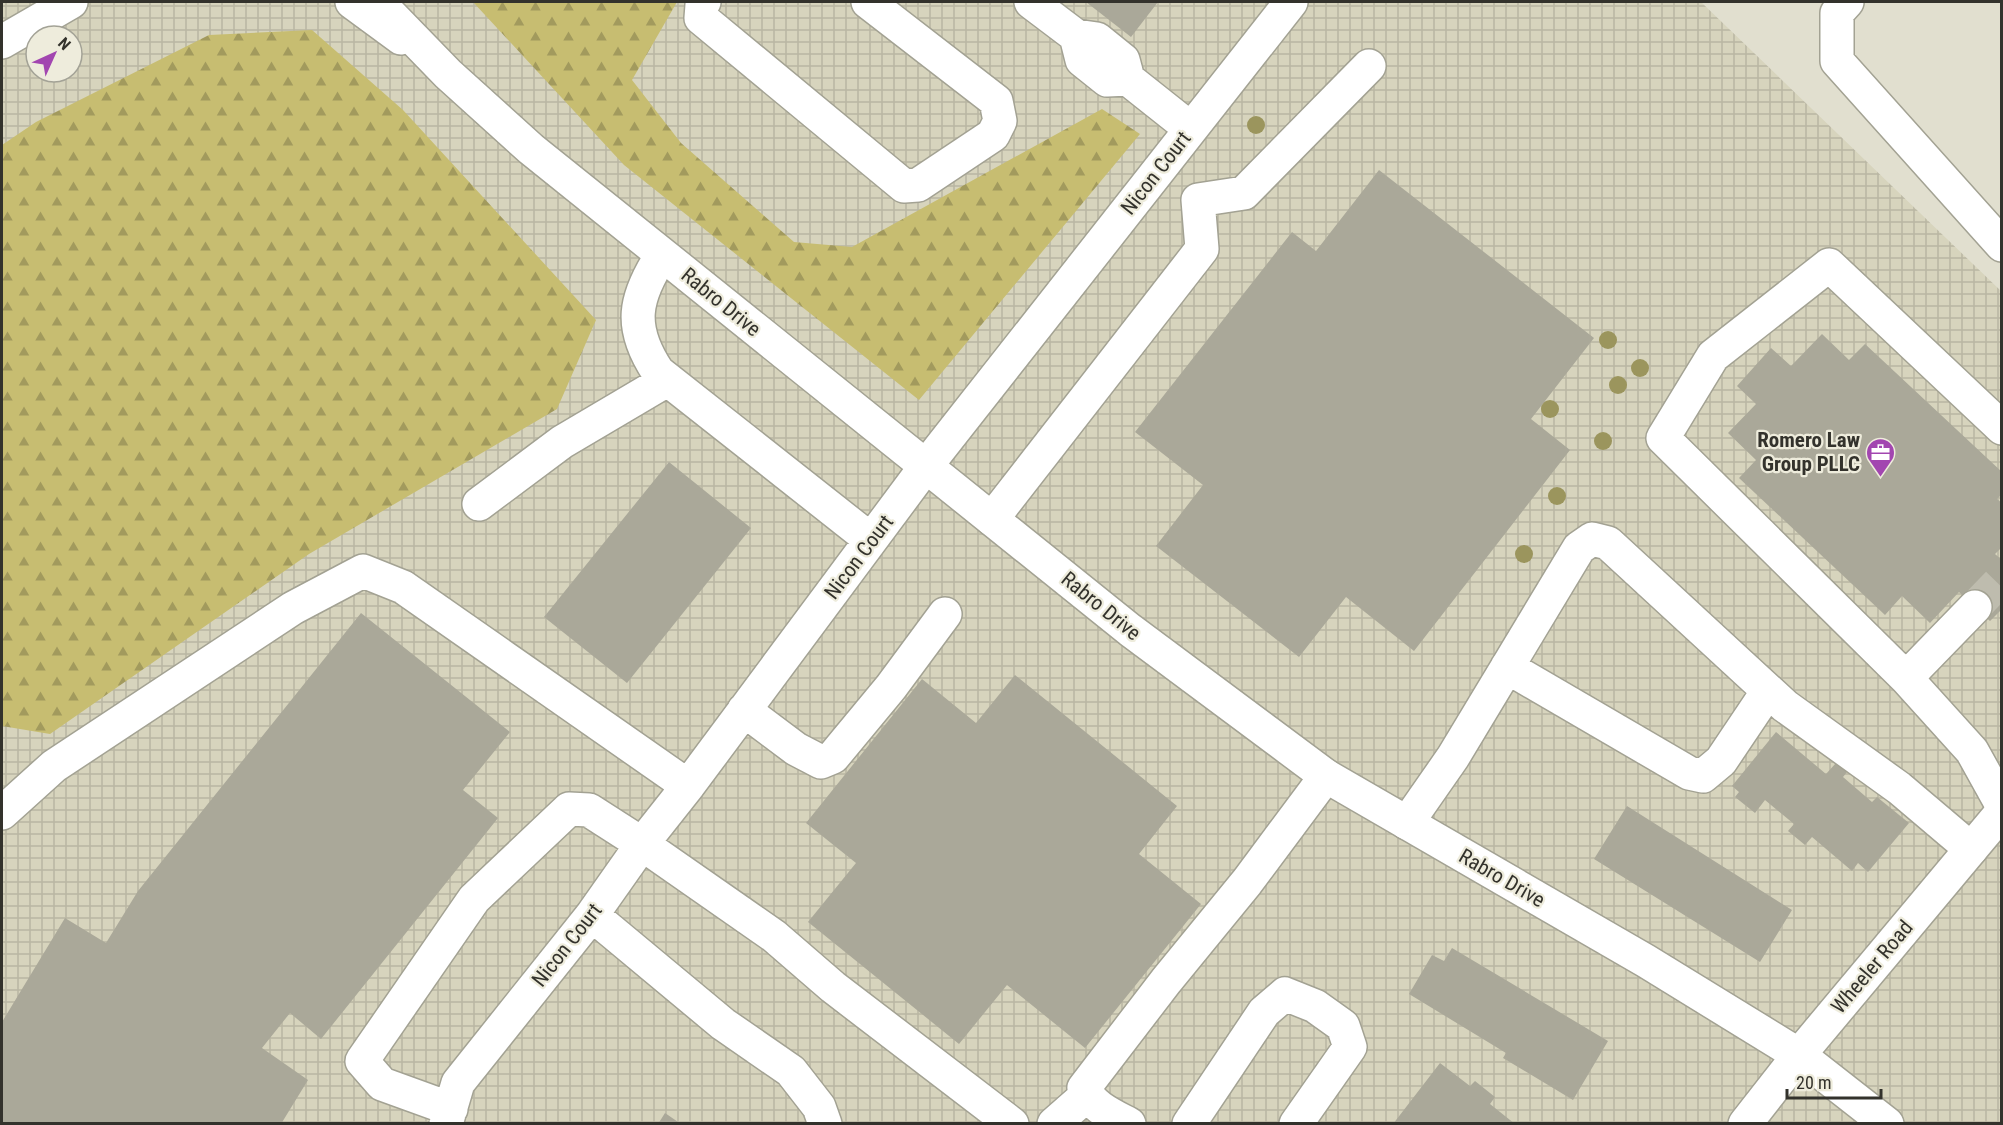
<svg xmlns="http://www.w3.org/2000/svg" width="2003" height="1125" viewBox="0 0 2003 1125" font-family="'Roboto Condensed',sans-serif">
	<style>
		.industrial { fill: url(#industrial-grid); fill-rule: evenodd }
		.forest { fill: url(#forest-firs) }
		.building { fill: #aaa899 }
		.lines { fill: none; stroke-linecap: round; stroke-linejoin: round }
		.minor-tunnel { stroke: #bebcae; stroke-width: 33; stroke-dasharray: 33 16; stroke-linecap: butt }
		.minor-casing { stroke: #a3a293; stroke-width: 36 }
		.major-casing { stroke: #a3a293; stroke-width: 36 }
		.minor { stroke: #fff; stroke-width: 33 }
		.major { stroke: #fff; stroke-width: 33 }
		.tree { fill: #9b955d }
		.labels { text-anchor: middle; stroke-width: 4.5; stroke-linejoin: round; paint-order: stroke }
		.street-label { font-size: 21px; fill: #33322c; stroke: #eeecdc }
		.poi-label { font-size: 21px; font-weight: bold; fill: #33322c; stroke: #eeecdc; text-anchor: end }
	</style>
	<defs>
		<pattern id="industrial-grid" width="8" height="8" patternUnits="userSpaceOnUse" patternTransform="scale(1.5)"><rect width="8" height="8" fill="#d7d4bd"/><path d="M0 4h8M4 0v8" fill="none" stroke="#b9b6a3"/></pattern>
		<pattern id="forest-firs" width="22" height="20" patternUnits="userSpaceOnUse" patternTransform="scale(1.5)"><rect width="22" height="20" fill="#c7bd71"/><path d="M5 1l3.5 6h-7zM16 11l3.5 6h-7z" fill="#a29a5d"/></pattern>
	</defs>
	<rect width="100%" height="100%" fill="#e1dfcf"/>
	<path class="industrial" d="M2 2H1701L2001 291V1123L2 1124ZM36 36H72V72H36Z"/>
	<path class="forest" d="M473 2H677L632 80 681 143 794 242 852 247 1102 109 1140 134 919 400 624 165Z
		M312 30 403 110 596 320 557 409 309 554 50 734 2 726V145L36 122 209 35Z"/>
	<path class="building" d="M1086 2H1158L1131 37Z
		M1379 170 1594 338 1531 419 1570 450 1414 651 1346 597 1299 657 1156 546 1203 485 1135 432 1292 232 1316 251Z
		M1822 334 1849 360 1865 344 2002 472V494L1997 499 2002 503V547L1995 554 2002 560V609L1990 621 1959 592 1930 623 1902 596 1885 615 1739 478 1756 460 1728 433 1756 404 1737 386 1771 348 1791 366Z
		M669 462 751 528 627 683 544 617Z
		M361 613 510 732 463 790 498 818 321 1039 290 1013 262 1048 308 1080 281 1124H2V1022L65 918 106 943 138 891Z
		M1015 675 1177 806 1139 854 1201 904 1085 1048 1007 985 959 1044 808 922 856 863 806 823 922 679 976 723Z
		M1776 732 1826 774 1836 763 1847 772 1843 777 1872 802 1877 797 1909 823 1868 872 1858 863 1852 871 1812 837 1805 845 1788 831 1794 824 1765 800 1755 813 1735 797 1739 792 1732 786Z
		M1627 806 1792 910 1760 962 1594 859Z
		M1452 948 1608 1041 1573 1100 1503 1058 1506 1053 1409 994 1432 955 1444 961Z
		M1440 1063 1470 1086 1475 1081 1495 1097 1490 1104 1515 1124H1393Z
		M665 1113 681 1124H658Z"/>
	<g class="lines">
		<path class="minor-tunnel" d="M1975 607 2002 579"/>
		<defs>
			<path id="minor" d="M352 2 401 38
				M704 2 702 5 701 18 904 186 918 185 993 135 1000 121 996 101 868 2
				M1031 2 1076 36
				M1847 2 1837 13V61L2002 245
				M2 42 71 2
				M1128 79 1123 60 1097 39 1076 36 1082 60 1107 80 1128 79 1191 129
				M662 255C634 298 628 327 658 372L871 540
				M2002 428 1829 265 1713 356 1663 438 1906 678 1972 751 2002 805
				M479 504 562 442 667 380
				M992 519 1202 249 1198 200 1244 193 1369 66
				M1507 667 1689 773 1703 776 1721 761 1768 691
				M1906 678 1975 607
				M744 710 796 749 821 762 833 757 891 687 945 614
				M2 813 54 766 293 608 363 571 403 587 688 786
				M1407 823 1453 757 1579 548 1592 539 1608 543 1785 706 1899 788 1971 849
				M592 915 723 1024 791 1071 819 1107 825 1124
				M1799 1055 1887 1124
				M451 1109 382 1084 362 1061 474 899 569 809 589 810 642 844 774 936 833 987 1012 1124
				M446 1124 458 1083 592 915 642 844 688 786 926 466 1291 2
				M1054 1124 1087 1095
				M1129 1124C1112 1115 1091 1106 1084 1088L1166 981 1247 882 1326 776
				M1189 1124 1264 1012 1285 994 1315 1006 1343 1026 1350 1047 1296 1124"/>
			<path id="major" d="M378 2 448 74 531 149 1130 630 1326 776 1646 961 1799 1055
				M1745 1124 1799 1055 2002 812"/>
		</defs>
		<use href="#minor" class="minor-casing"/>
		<use href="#major" class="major-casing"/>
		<use href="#minor" class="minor"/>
		<use href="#major" class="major"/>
	</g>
	<g class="tree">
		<circle cx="1256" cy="125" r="9"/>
		<circle cx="1608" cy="340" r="9"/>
		<circle cx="1640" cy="368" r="9"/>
		<circle cx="1618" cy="385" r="9"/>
		<circle cx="1550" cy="409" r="9"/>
		<circle cx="1603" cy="441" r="9"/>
		<circle cx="1557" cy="496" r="9"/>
		<circle cx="1524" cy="554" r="9"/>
	</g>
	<defs>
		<symbol id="office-pin" viewBox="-11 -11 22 30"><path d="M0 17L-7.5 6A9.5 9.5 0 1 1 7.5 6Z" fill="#a246b0" stroke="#eeecdc"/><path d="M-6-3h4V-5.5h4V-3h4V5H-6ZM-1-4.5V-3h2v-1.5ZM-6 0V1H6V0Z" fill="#fff"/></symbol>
	</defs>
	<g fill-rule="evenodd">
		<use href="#office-pin" x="1864" y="436" width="33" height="45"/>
	</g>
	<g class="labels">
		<g class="street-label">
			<text transform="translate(1156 173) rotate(-52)" y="7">Nicon Court</text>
			<text transform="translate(721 302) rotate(39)" y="7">Rabro Drive</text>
			<text transform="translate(859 557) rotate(-53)" y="7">Nicon Court</text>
			<text transform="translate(1101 606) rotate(39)" y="7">Rabro Drive</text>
			<text transform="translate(1502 878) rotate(30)" y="7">Rabro Drive</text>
			<text transform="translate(567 945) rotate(-52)" y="7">Nicon Court</text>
			<text transform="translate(1872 967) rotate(-50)" y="7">Wheeler Road</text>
		</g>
		<g class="poi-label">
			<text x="1860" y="447">Romero Law<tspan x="1860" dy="24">Group PLLC</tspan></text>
		</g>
	</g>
	<rect width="2003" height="1125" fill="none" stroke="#33322c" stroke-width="6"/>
	<g transform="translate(54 54) rotate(45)"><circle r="28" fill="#eeecdc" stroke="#a3a296" stroke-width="1.5"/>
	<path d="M0-4.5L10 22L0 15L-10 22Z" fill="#a246b0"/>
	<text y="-9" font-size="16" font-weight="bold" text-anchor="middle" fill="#33322c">N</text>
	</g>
	<path d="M1787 1089v9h94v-9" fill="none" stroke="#33322c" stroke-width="3"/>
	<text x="1796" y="1089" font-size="18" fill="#33322c" stroke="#eeecdc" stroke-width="4.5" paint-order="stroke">20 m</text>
</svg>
